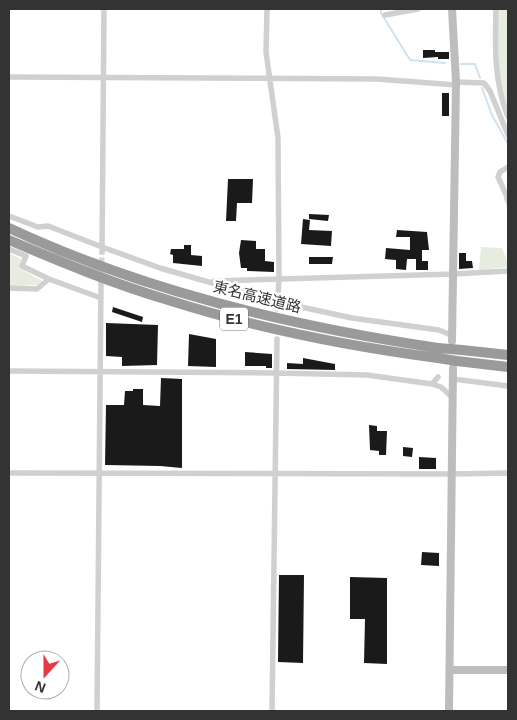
<svg xmlns="http://www.w3.org/2000/svg" width="517" height="720" viewBox="0 0 517 720" font-family="Helvetica,'Noto Sans JP',sans-serif">
	<style>
		.green { fill: #e6ecdf }
		.lines { fill: none; stroke-linecap: round; stroke-linejoin: round }
		.stream { stroke: #cfe2ee; stroke-width: 2 }
		.building { fill: #1a1a1a }
		.street-tunnel { stroke: #d6d6d6; stroke-width: 5.5; stroke-dasharray: 5.5 3; stroke-linecap: butt }
		.street { stroke: #d0d0d0; stroke-width: 5.5 }
		.secondary { stroke: #bdbdbd; stroke-width: 8 }
		.highway { stroke: #9a9a9a; stroke-width: 10 }
		.highway-bridge { stroke: #9a9a9a; stroke-width: 10 }
		.labels { text-anchor: middle; stroke-width: 5; stroke-linejoin: round; paint-order: stroke }
		.shield { fill: #fff; stroke: #707070; stroke-width: 1 }
		.shield-label { font-size: 14px; font-weight: bold; fill: #333 }
		.street-label { font-size: 15px; fill: #333; stroke: #fff }
	</style>
	<rect width="100%" height="100%" fill="#fff"/>
	<path class="green" d="M496 9H508V115L501 95Z
		M481 247 502 248 508 263V267L479 270Z
		M9 253 21 259 19 268 42 281 37 285 9 286Z"/>
	<g class="lines">
		<path class="stream" d="M381 9V13L410 60 445 63
			M461 64H475L480 78
			M482 88 492 115 508 144
			M505 199 508 206
			M508 247V250"/>
	</g>
	<path class="building" d="M423 50H435V52H449V59H438V57L423 58Z
		M442 93H449V116H442Z
		M228 179H253L252 203H237L236 221H226Z
		M309 214 329 215 328 221 309 219Z
		M303 219 310 220 309 230 332 231 331 246 301 244Z
		M397 230 427 232 429 250H422V261H428V270H416V259H407L406 270 396 269V260L385 259 386 248 410 250V237H396Z
		M241 240 256 241V249H265V261L274 262V272L247 271V268H241L239 253Z
		M184 245H191V255L202 256V266L173 263V255L170 254 171 249H184Z
		M459 253H466V261H472L473 268 459 269Z
		M309 257H333L332 264H309Z
		M113 307 143 317 142 322 112 312Z
		M106 323 158 325 157 365 122 366V357L106 356Z
		M189 334 216 339V367L188 366Z
		M245 352 272 354V368H266V366H245Z
		M303 358 335 364V370L287 369V363L303 364Z
		M161 378 182 379V468L160 466 105 465 106 405H124L125 391H133V389H143V405L160 406Z
		M369 425 377 426V431H387L386 455H379V451L370 450Z
		M403 447 413 448 412 457 403 456Z
		M419 457 436 458V469H419Z
		M422 552 439 553V566L421 565Z
		M279 575H304L303 663 278 662Z
		M350 577 387 578V664L364 663 365 619H350Z"/>
	<g class="lines">
		<path class="street-tunnel" d="M101 280 102 252"/>
		<path class="street" d="M267 9 266 52 278 138 279 279 277 309
			M496 9C495 45 494 83 508 117
			M385 15 418 9
			M9 77 377 79 456 85
			M456 82 484 83 490 91 508 135
			M508 167 500 172 498 177 508 199
			M9 216 38 227 48 226 102 247 160 268 278 302 352 318 439 330 453 336
			M9 249 26 256 22 266 49 279 101 298
			M102 252 104 9
			M214 281 454 274 508 271
			M9 288 37 289 49 279
			M9 371 276 373 367 375 432 384 441 387 453 398
			M453 379 508 386
			M432 384 438 377
			M9 473 452 474 508 473
			M97 711 101 282
			M272 711 277 339"/>
		<path class="secondary" d="M452 9 456 82 452 341
			M450 670H508
			M449 711 453 368"/>
		<path class="highway" d="M9 228C144 291 291 326 438 348
			M9 240C61 262 114 284 168 300 256 328 346 346 438 358
			M462 350 508 355
			M457 361 508 367"/>
		<path class="highway-bridge" d="M438 348 462 350
			M438 358 457 361"/>
	</g>
	<g class="labels">
		<rect class="shield" x="220" y="307.5" width="28" height="23" rx="4"/>
		<g class="shield-label">
			<text x="234" y="324">E1</text>
		</g>
		<g class="street-label">
			<text transform="translate(257 297) rotate(14)" y="5">東名高速道路</text>
		</g>
	</g>
	<rect width="517" height="720" fill="none" stroke="#333333" stroke-width="20"/>
	<g transform="translate(45 675) rotate(201)"><circle r="24" fill="#ffffff" stroke="#adadad"/>
	<path d="M0-4L9 19L0 12L-9 19Z" fill="#e63946"/>
	<text y="-8" font-size="14" font-weight="bold" text-anchor="middle" fill="#333333">N</text>
	</g>
</svg>
